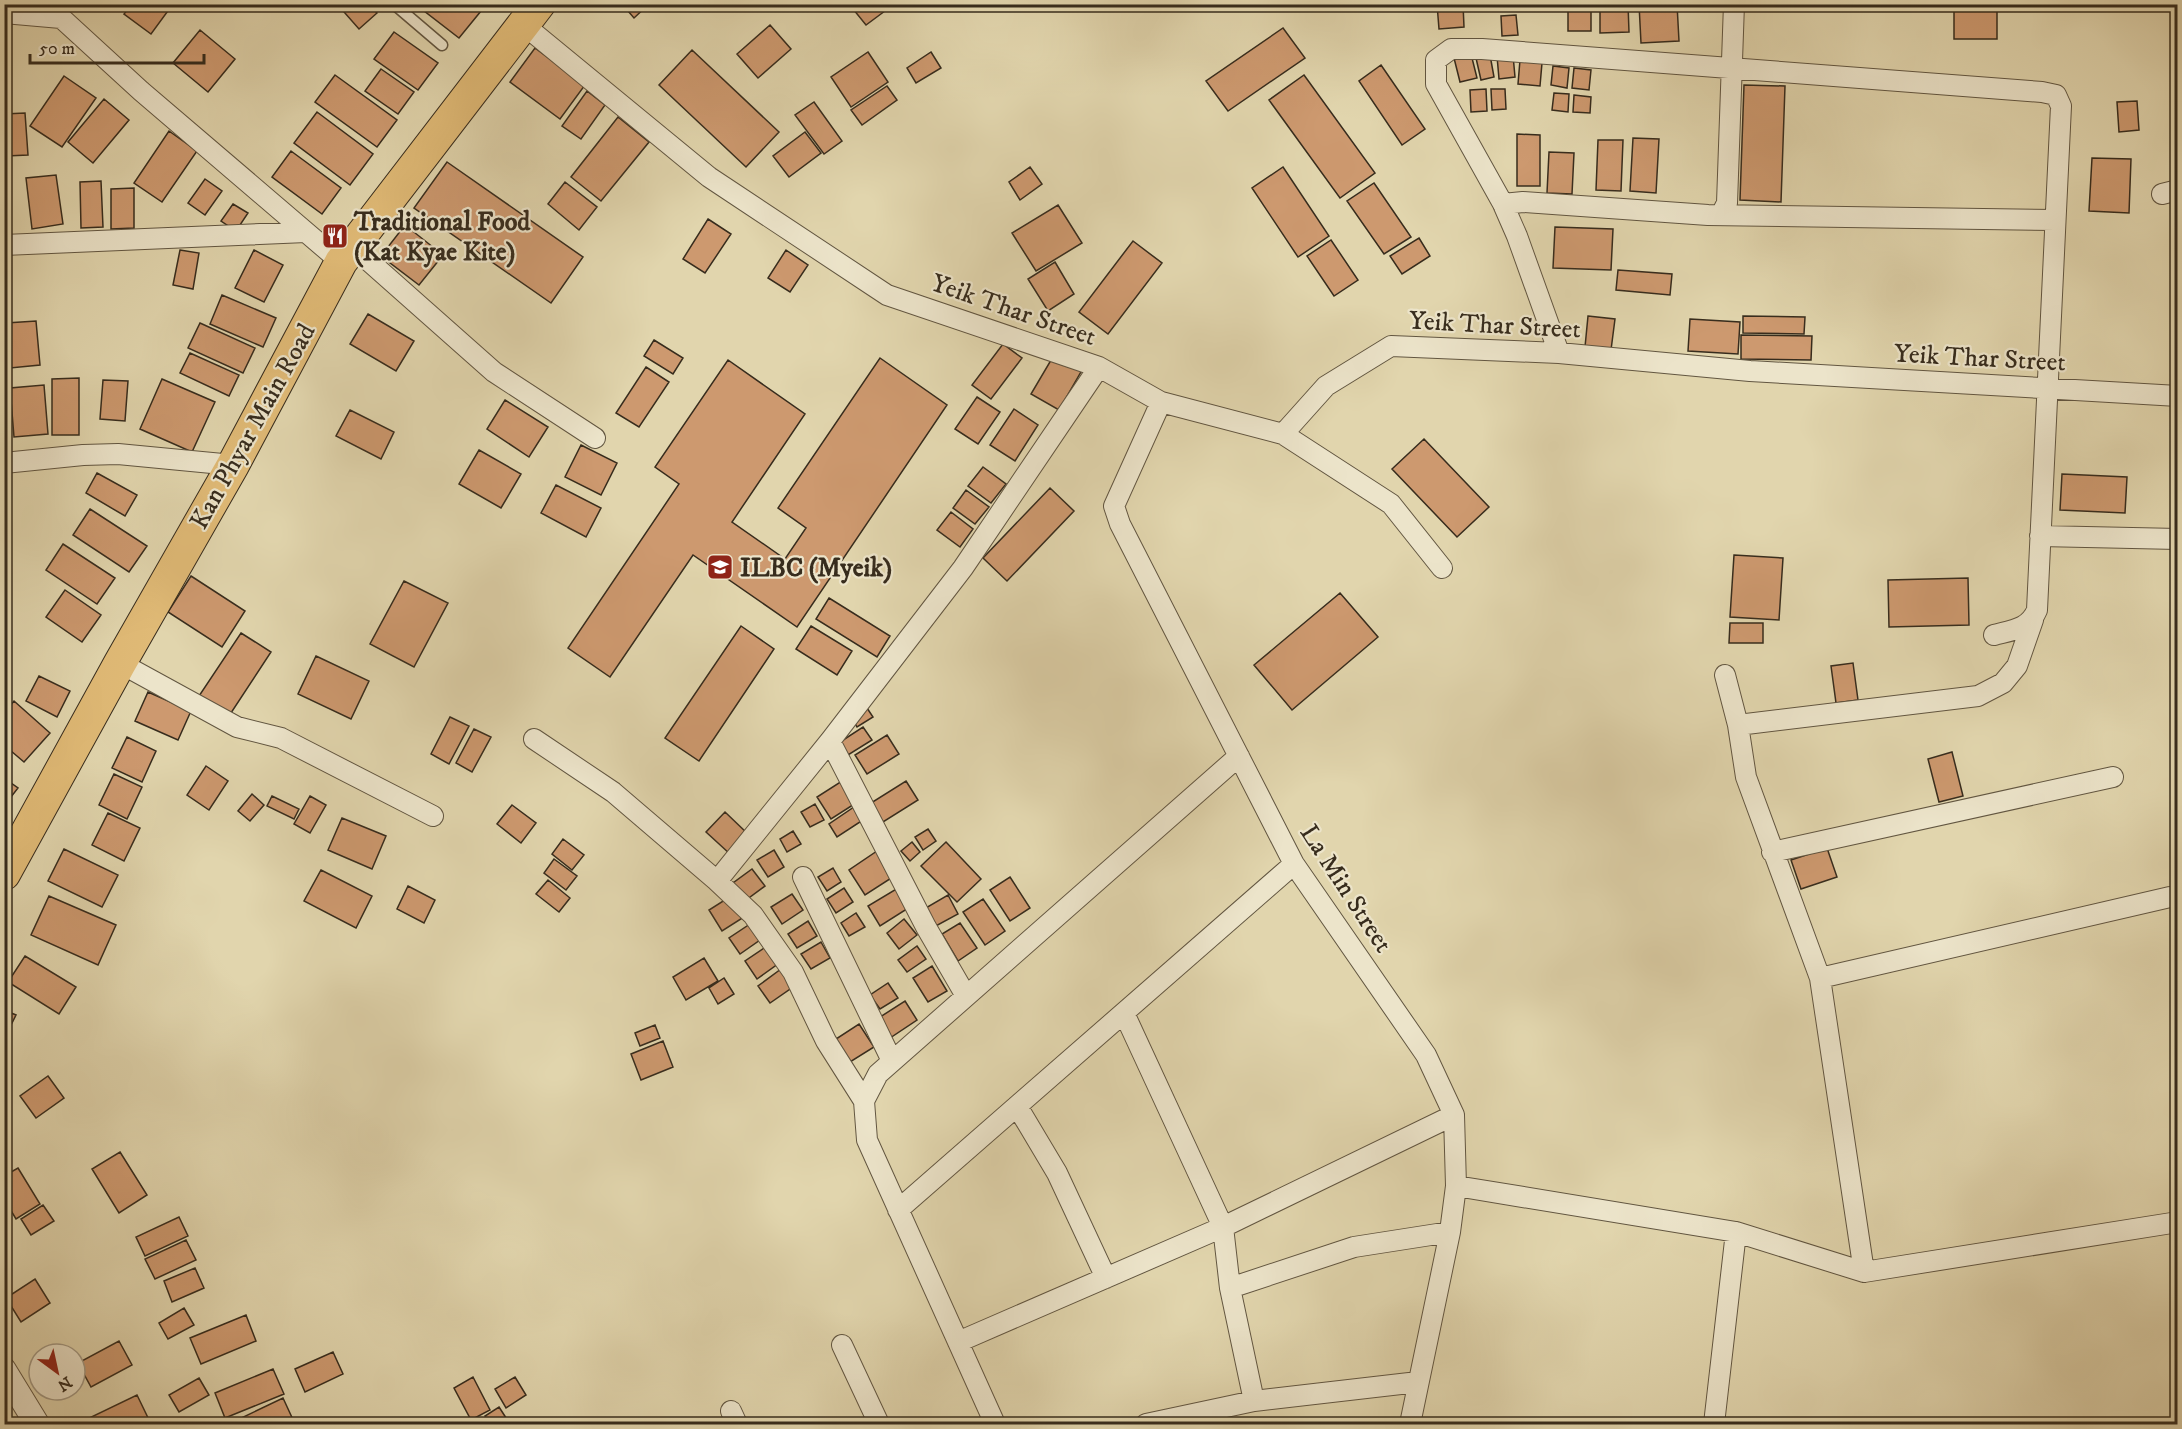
<svg xmlns="http://www.w3.org/2000/svg" width="2182" height="1429" viewBox="0 0 2182 1429" font-family="'IM FELL DW Pica',serif">
	<style>
		.building { fill: #cd996f; stroke: #372c1d; stroke-width: 1.5 }
		.lines { fill: none; stroke-linecap: round; stroke-linejoin: round }
		.service-casing { stroke: #625641; stroke-width: 13 }
		.minor-casing { stroke: #625641; stroke-width: 22 }
		.tertiary-casing { stroke: #625641; stroke-width: 26 }
		.primary-casing { stroke: #372c1d; stroke-width: 34 }
		.service { stroke: #ece4ca; stroke-width: 10 }
		.minor { stroke: #ece4ca; stroke-width: 20 }
		.tertiary { stroke: #ece4ca; stroke-width: 24 }
		.primary { stroke: #e0ba76; stroke-width: 32 }
		.labels { text-anchor: middle; stroke-width: 4.5; stroke-linejoin: round; paint-order: stroke }
		.poi-label { font-size: 26px; font-weight: bold; fill: #372c1d; stroke: #ece4ca; text-anchor: start }
		.street-label { font-size: 26px; fill: #372c1d; stroke: #ece4ca }
	</style>
	<rect width="100%" height="100%" fill="#e1d5ad"/>
	<filter id="stains"><feTurbulence type="fractalNoise" baseFrequency=".00333" numOctaves="4"/><feColorMatrix values="0 0 0 0 .2 0 0 0 0 .09 0 0 0 0 .02 0 0 0 .5 -.17"/></filter>
	<radialGradient id="worn" r=".72"><stop offset=".6" stop-color="#630" stop-opacity="0"/><stop offset="1" stop-color="#630" stop-opacity=".3"/></radialGradient>
	<path class="building" d="M132 4H173L151 34 124 14Z
		M337 4H369L377 13 359 29Z
		M421 4H473L481 11 459 38 419 7Z
		M622 4H649L634 18Z
		M849 4H892L893 5 866 25Z
		M1437 4H1463L1464 27 1439 29Z
		M1568 4H1591V31H1568Z
		M1600 4H1628L1629 32 1600 33Z
		M1639 4H1677L1679 41 1641 43Z
		M1954 4H1997V39H1954Z
		M1516 15 1518 35 1502 36 1501 16Z
		M770 25 791 49 758 78 737 54Z
		M1283 28 1305 58 1228 111 1206 81Z
		M200 30 235 59 208 92 173 63Z
		M394 32 438 63 418 90 374 59Z
		M535 48 585 85 560 119 510 82Z
		M692 50 779 132 746 167 659 85Z
		M868 52 888 82 851 107 831 77Z
		M931 52 941 68 916 83 907 68Z
		M1471 54 1477 78 1460 82 1454 58Z
		M1490 55 1494 77 1481 80 1476 58Z
		M1513 55 1515 77 1499 79 1497 56Z
		M1520 60 1542 63 1540 86 1518 84Z
		M1381 65 1425 129 1402 145 1359 81Z
		M1553 66 1569 68 1567 88 1551 85Z
		M1574 68 1591 70 1589 90 1572 88Z
		M381 69 414 92 398 114 365 91Z
		M335 75 397 120 377 147 315 102Z
		M1304 75 1375 173 1340 198 1269 100Z
		M64 76 96 98 62 147 30 126Z
		M1744 85 1785 86 1781 202 1740 200Z
		M887 86 897 100 862 125 851 110Z
		M1486 89 1487 111 1471 112 1470 90Z
		M1491 89H1505L1506 109 1492 110Z
		M587 91 605 105 581 139 562 126Z
		M1554 93 1569 94 1568 112 1552 110Z
		M1574 95 1591 97 1590 113 1573 112Z
		M104 99 129 120 93 163 68 142Z
		M2137 101 2139 130 2119 132 2117 102Z
		M814 102 842 141 824 154 795 115Z
		M317 112 373 154 350 185 294 143Z
		M25 113 28 155 6 156 4 114Z
		M618 117 649 142 601 201 571 177Z
		M169 131 197 151 162 202 134 183Z
		M805 132 821 153 789 177 773 156Z
		M1517 134 1540 135V186H1517Z
		M1633 138 1659 139 1656 193 1630 191Z
		M1598 140H1623L1621 191 1596 190Z
		M291 151 341 188 322 214 272 177Z
		M1549 152 1574 153 1572 194 1547 193Z
		M2092 158 2131 159 2129 213 2089 211Z
		M447 162 583 257 551 303 414 208Z
		M1030 167 1042 184 1020 200 1009 182Z
		M1283 167 1329 236 1298 257 1252 188Z
		M56 175 63 224 32 229 26 178Z
		M205 179 222 191 205 215 188 203Z
		M101 181 103 227 81 228 80 182Z
		M565 182 597 207 579 230 548 204Z
		M1374 183 1411 237 1384 254 1347 201Z
		M134 188V228L111 229V189Z
		M233 204 248 213 236 231 221 221Z
		M1058 205 1082 243 1036 271 1012 233Z
		M708 219 731 234 705 273 683 259Z
		M405 225 443 255 419 285 381 256Z
		M1555 227 1613 229 1611 270 1553 268Z
		M1419 238 1430 256 1402 274 1390 256Z
		M1331 240 1358 280 1334 296 1307 256Z
		M1133 241 1162 263 1108 334 1079 312Z
		M180 250 199 253 193 289 173 285Z
		M254 250 283 265 264 302 235 288Z
		M786 250 808 265 790 292 768 278Z
		M1055 262 1074 294 1048 311 1028 279Z
		M1618 270 1672 274 1670 295 1616 290Z
		M222 295 276 318 263 347 210 324Z
		M368 314 414 341 396 371 350 344Z
		M1588 316 1615 319 1611 350 1585 347Z
		M1743 316 1805 317 1804 334 1743 333Z
		M1690 319 1740 322 1738 354 1688 351Z
		M36 321 40 365 10 368 6 323Z
		M200 323 255 348 243 373 188 348Z
		M1741 335 1812 336 1811 360 1741 359Z
		M654 340 683 358 673 374 644 356Z
		M1003 344 1022 358 991 399 972 385Z
		M190 353 239 375 229 396 180 373Z
		M1054 355 1082 370 1059 410 1031 394Z
		M880 358 947 405 797 627 693 555 610 677 568 648 679 484 655 467 728 360 805 414 732 522 785 559 806 528 778 508Z
		M646 367 669 382 639 427 616 413Z
		M79 378V435H52V379Z
		M162 379 215 402 192 452 140 429Z
		M103 380 128 381 125 421 100 419Z
		M44 385 48 434 14 437 10 388Z
		M977 397 1000 412 978 444 955 429Z
		M505 400 548 427 529 457 487 429Z
		M1014 409 1038 425 1015 461 990 445Z
		M350 410 394 432 381 459 336 436Z
		M1424 439 1489 507 1457 537 1392 469Z
		M581 445 617 463 601 495 565 477Z
		M479 450 521 474 501 508 459 484Z
		M983 467 1006 484 991 503 968 486Z
		M97 473 137 495 125 516 86 493Z
		M2062 474 2127 477 2125 513 2060 510Z
		M556 485 601 508 586 537 541 513Z
		M1050 488 1074 511 1007 581 983 558Z
		M966 490 989 507 975 524 953 508Z
		M90 509 147 546 129 572 73 535Z
		M951 512 973 529 960 547 937 530Z
		M63 544 115 578 97 604 46 570Z
		M1734 555 1783 558 1779 620 1730 617Z
		M191 576 245 611 222 647 168 612Z
		M1968 578 1969 625 1889 627 1888 580Z
		M404 581 448 603 414 667 370 644Z
		M65 590 101 615 82 642 46 617Z
		M1340 593 1378 637 1292 710 1254 665Z
		M829 598 890 636 877 657 816 619Z
		M1730 623H1763V643H1729Z
		M741 626 774 649 699 761 665 738Z
		M811 626 852 651 837 675 796 649Z
		M241 633 271 652 229 716 199 696Z
		M316 656 369 681 351 719 298 694Z
		M1853 663 1858 700 1836 703 1831 666Z
		M39 676 70 691 57 717 26 701Z
		M148 692 191 711 178 740 135 721Z
		M14 701 50 733 24 762 4 745V713Z
		M867 708 873 717 857 727 852 718Z
		M450 717 469 726 449 764 431 754Z
		M863 727 872 740 848 755 840 742Z
		M474 729 491 737 472 772 456 763Z
		M887 735 899 754 867 774 855 755Z
		M127 737 156 751 142 782 112 768Z
		M1952 752 1963 796 1939 802 1928 759Z
		M206 766 228 781 209 810 187 795Z
		M114 774 142 787 127 819 99 805Z
		M4 778 18 788 4 806Z
		M842 781 856 803 831 819 817 797Z
		M906 781 918 800 883 822 871 803Z
		M252 794 264 805 250 821 238 811Z
		M272 796 299 809 294 819 267 806Z
		M310 796 326 805 310 833 294 824Z
		M815 804 824 820 810 827 801 812Z
		M512 805 536 823 521 843 497 824Z
		M854 807 863 820 837 837 829 824Z
		M725 812 749 835 730 854 706 832Z
		M108 813 140 828 124 861 92 845Z
		M342 818 386 836 372 869 328 850Z
		M928 829 936 841 923 850 915 837Z
		M793 831 801 844 787 852 780 839Z
		M563 839 584 855 572 870 552 854Z
		M912 842 920 852 910 861 901 851Z
		M946 842 981 879 957 902 921 866Z
		M1827 848 1837 877 1801 889 1791 860Z
		M64 849 118 875 102 907 48 881Z
		M880 849 896 875 865 895 849 870Z
		M774 850 784 867 768 877 757 860Z
		M554 859 577 876 566 890 544 873Z
		M833 868 841 882 827 891 818 877Z
		M752 869 765 886 746 900 733 883Z
		M321 870 372 896 356 928 304 901Z
		M1010 877 1030 908 1010 921 990 890Z
		M548 880 570 898 559 912 536 894Z
		M408 886 435 900 424 923 397 909Z
		M844 888 853 902 836 913 827 899Z
		M898 888 910 907 880 926 868 906Z
		M792 894 803 910 782 924 771 907Z
		M948 895 958 914 934 927 924 909Z
		M49 896 116 925 98 965 31 935Z
		M731 896 744 917 722 931 709 910Z
		M983 899 1005 931 985 945 963 912Z
		M856 913 865 927 849 936 841 923Z
		M904 919 917 935 899 949 887 933Z
		M808 921 817 936 797 948 788 934Z
		M960 923 977 948 958 961 942 934Z
		M750 924 760 940 740 954 729 938Z
		M821 942 830 958 811 969 801 954Z
		M770 944 782 961 757 979 745 961Z
		M917 946 926 959 907 972 898 960Z
		M25 956 76 987 59 1014 8 982Z
		M704 958 718 981 686 1000 673 977Z
		M932 966 947 991 928 1002 913 978Z
		M781 969 793 987 770 1003 758 986Z
		M724 978 734 994 718 1004 709 988Z
		M888 983 898 998 880 1009 870 995Z
		M905 1001 917 1020 890 1038 877 1019Z
		M4 1010 16 1015 5 1037H4Z
		M859 1024 874 1047 850 1062 836 1039Z
		M655 1025 660 1038 640 1046 635 1033Z
		M663 1041 673 1067 641 1080 631 1054Z
		M48 1076 64 1098 36 1118 20 1096Z
		M120 1152 147 1195 119 1213 92 1169Z
		M18 1168 40 1204 16 1219 4 1199V1176Z
		M43 1205 54 1221 31 1235 21 1219Z
		M179 1217 188 1236 145 1256 136 1237Z
		M186 1240 196 1260 155 1279 145 1259Z
		M195 1268 204 1288 172 1302 164 1281Z
		M35 1279 50 1303 21 1322 6 1298Z
		M184 1308 194 1325 168 1339 159 1323Z
		M246 1315 256 1341 201 1364 190 1338Z
		M119 1341 132 1365 91 1387 78 1363Z
		M333 1352 343 1374 305 1392 295 1369Z
		M273 1369 284 1394 225 1418 215 1393Z
		M473 1377 490 1410 471 1420 454 1388Z
		M515 1377 526 1395 506 1408 495 1389Z
		M199 1378 209 1395 179 1412 169 1395Z
		M137 1395 151 1424H87L85 1420Z
		M283 1398 295 1424H235L233 1422Z
		M499 1407 510 1424H490L485 1416Z"/>
	<g class="lines">
		<defs>
			<path id="service" d="M394 4 442 45"/>
			<path id="minor" d="M46 4 141 91 341 262
				M4 13 61 18
				M524 25 709 177 887 295 1099 367 1161 402 1283 434 1326 386 1391 346 1559 353 1750 371 2178 396
				M2162 194 2178 190
				M1503 204 1523 202 1708 215 2055 220
				M1722 213 1727 203 1734 4
				M4 245 306 232
				M353 247 494 372 595 438
				M1559 353 1517 236 1503 204 1436 84V60L1451 49H1482L2042 92 2056 95 2061 106 2037 610C2029 629 2013 630 1994 635
				M1161 402 1114 506 1120 524 1294 864 1426 1055 1454 1115 1456 1186 1450 1232 1410 1424
				M1283 434 1391 504 1442 568
				M4 463 83 455 118 454 233 465
				M2040 536 2178 539
				M120 663 237 727 281 738 433 816
				M1725 675 1738 725 1746 777 1820 978 1864 1272
				M1738 725 1978 696 2003 683 2017 666 2033 620
				M534 739 613 792 717 881 753 915 793 972 826 1041 864 1101
				M830 741 926 927 966 996
				M1772 852 2113 777
				M803 877 892 1061
				M717 881 830 741 963 568 1099 367
				M1820 978 2170 897
				M1124 1013 1223 1227 1454 1115
				M1017 1106 1057 1173 1106 1278
				M1456 1186 1736 1232 1864 1272 2178 1222
				M898 1210 1294 864
				M1230 1288 1354 1247 1450 1232
				M958 1342 1223 1227 1230 1288 1254 1401
				M842 1345 879 1424
				M731 1411 737 1424
				M995 1424 867 1140 864 1101 878 1074 1239 756
				M1146 1424 1254 1401 1418 1382
				M1714 1424 1736 1232"/>
			<path id="tertiary" d="M4 1370 37 1424"/>
			<path id="primary" d="M4 874 120 663 233 465 341 262 539 4"/>
		</defs>
		<use href="#service" class="service-casing"/>
		<use href="#minor" class="minor-casing"/>
		<use href="#tertiary" class="tertiary-casing"/>
		<use href="#primary" class="primary-casing"/>
		<use href="#service" class="service"/>
		<use href="#minor" class="minor"/>
		<use href="#tertiary" class="tertiary"/>
		<use href="#primary" class="primary"/>
	</g>
	<defs>
		<symbol id="restaurant-square" viewBox="-11 -11 22 22"><rect x="-9" y="-9" width="18" height="18" rx="4" fill="#8f2418" stroke="#ece4ca"/><path d="M-5-6h1v4h1v-4h1v4h1v-4h1v5L-1.5 .5V6h-2V.5L-5-1ZM5-6V6H3V1.5H1.5Q1.5-4 5-6Z" fill="#fff"/></symbol>
		<symbol id="school-square" viewBox="-11 -11 22 22"><rect x="-9" y="-9" width="18" height="18" rx="4" fill="#8f2418" stroke="#ece4ca"/><path d="M0-5L7-2L0 1L-7-2ZM-4 1L0 2.5L4 1V4Q0 6-4 4Z" fill="#fff"/></symbol>
	</defs>
	<g fill-rule="evenodd">
		<use href="#restaurant-square" x="320" y="221" width="30" height="30"/>
		<use href="#school-square" x="705" y="552" width="30" height="30"/>
	</g>
	<g class="labels">
		<g class="poi-label">
			<text x="354" y="230">Traditional Food<tspan x="354" dy="30">(Kat Kyae Kite)</tspan></text>
			<text x="740" y="576">ILBC (Myeik)</text>
		</g>
		<g class="street-label">
			<text transform="translate(1014 309) rotate(19)" y="9">Yeik Thar Street</text>
			<text transform="translate(1495 324) rotate(3)" y="9">Yeik Thar Street</text>
			<text transform="translate(1980 357) rotate(3)" y="9">Yeik Thar Street</text>
			<text transform="translate(252 426) rotate(-61)" y="9">Kan Phyar Main Road</text>
			<text transform="translate(1347 888) rotate(57)" y="9">La Min Street</text>
		</g>
	</g>
	<rect width="2182" height="1429" fill="none" stroke="#e1d5ad" stroke-width="24"/>
	<rect x="6" y="6" width="2170" height="1417" fill="none" stroke="#372c1d" stroke-width="3"/>
	<rect x="12" y="12" width="2158" height="1405" fill="none" stroke="#372c1d" stroke-width="1.5"/>
	<g transform="translate(57 1372) rotate(147)"><circle r="28" fill="#ece4ca" stroke="#a49a85" stroke-width="1.5"/>
	<path d="M0-4.5L10 22L0 15L-10 22Z" fill="#8f2418"/>
	<text y="-9" font-size="16" font-weight="bold" text-anchor="middle" fill="#372c1d">N</text>
	</g>
	<path d="M30 54v9h174v-9" fill="none" stroke="#372c1d" stroke-width="3"/>
	<text x="39" y="54" font-size="18" fill="#372c1d" stroke="#ece4ca" stroke-width="4.5" paint-order="stroke">50 m</text>
	<rect width="100%" height="100%" filter="url(#stains)"/>
	<rect width="100%" height="100%" fill="url(#worn)"/>
</svg>
